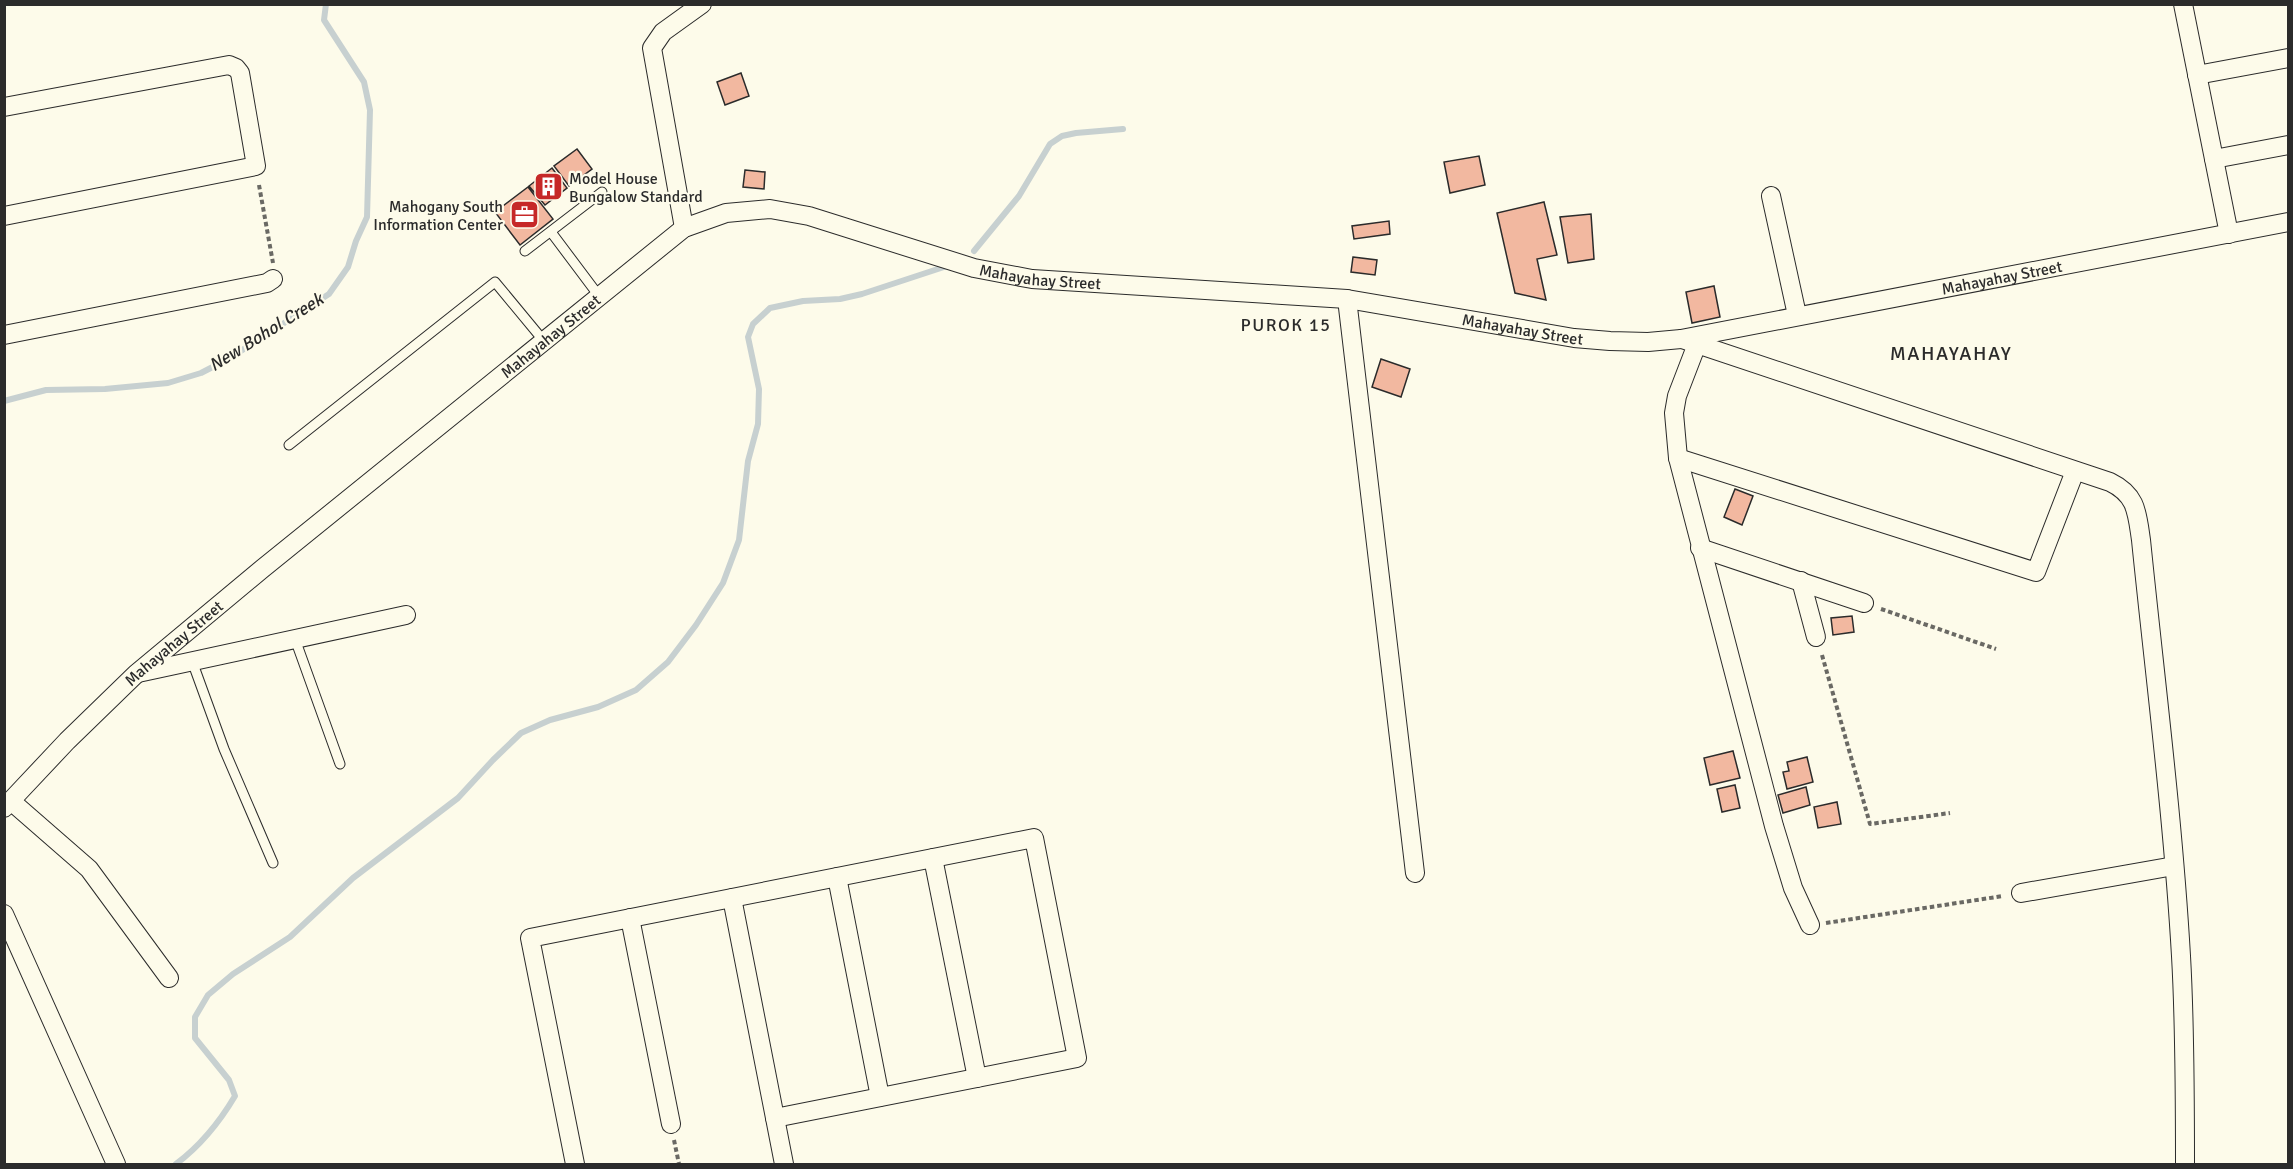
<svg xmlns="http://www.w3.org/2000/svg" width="2293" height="1169" viewBox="0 0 2293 1169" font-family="Signika,sans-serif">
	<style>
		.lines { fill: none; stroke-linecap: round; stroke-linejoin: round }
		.stream { stroke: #c7d0d0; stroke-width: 6 }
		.building { fill: #f2b8a0; stroke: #2b2b2b; stroke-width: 1.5 }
		.service-casing { stroke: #2b2b2b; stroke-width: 11 }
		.minor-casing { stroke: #2b2b2b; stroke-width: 20 }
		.path { stroke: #6a6964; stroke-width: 4; stroke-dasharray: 4.5 3; stroke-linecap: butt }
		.service { stroke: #fdfbea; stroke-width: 9 }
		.minor { stroke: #fdfbea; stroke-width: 18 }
		.labels { text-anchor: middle; stroke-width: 4.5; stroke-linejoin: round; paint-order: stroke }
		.poi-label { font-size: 16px; fill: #2b2b2b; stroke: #fdfbea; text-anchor: start }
		.street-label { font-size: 16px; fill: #2b2b2b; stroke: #fdfbea }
		.neighbourhood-label { font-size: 18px; letter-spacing: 1.5px; fill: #2b2b2b; stroke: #fdfbea }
		.water-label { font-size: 18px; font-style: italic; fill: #2b2b2b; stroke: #fdfbea }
		.quarter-label { font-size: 20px; letter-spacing: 1.5px; fill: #2b2b2b; stroke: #fdfbea }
	</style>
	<rect width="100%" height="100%" fill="#fdfbea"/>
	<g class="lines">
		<path class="stream" d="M974 251 1019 196 1050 144 1062 136 1076 133 1123 129
			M4 401 46 390 105 389 168 383 201 373 230 358 329 294 348 267 356 241 367 217 370 110 364 82 324 20 326 4
			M176 1164C200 1146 219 1123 235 1096L229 1080 195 1038V1017L208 995 233 974 290 937 353 878 458 798 493 760 521 733 550 720 598 707 636 690 668 662 696 625 723 583 739 540 748 461 758 424 759 389 748 337 753 324 770 308 803 301 840 299 862 294 947 266"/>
	</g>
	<path class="building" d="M741 73 749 96 725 105 717 82Z
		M577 149 592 169 569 186 554 166Z
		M1479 156 1485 185 1450 193 1444 162Z
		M552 168 567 188 545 205 529 186Z
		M745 170 765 172 764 189 743 187Z
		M528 187 553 219 520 245 495 212Z
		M1544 202 1557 255 1537 259 1546 300 1515 293 1497 213Z
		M1591 214 1594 259 1568 263 1560 217Z
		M1389 221 1390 234 1354 239 1352 226Z
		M1353 257 1377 260 1375 275 1351 272Z
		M1714 286 1720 317 1692 323 1686 292Z
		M1381 359 1410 369 1401 397 1372 387Z
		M1735 489 1753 496 1742 525 1724 517Z
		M1852 616 1854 632 1833 635 1831 618Z
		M1733 751 1740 778 1710 785 1704 758Z
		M1807 757 1813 782 1787 789 1783 772 1789 771 1787 762Z
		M1735 785 1740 808 1722 812 1717 789Z
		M1806 787 1810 805 1783 813 1778 795Z
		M1837 802 1841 824 1818 828 1814 807Z"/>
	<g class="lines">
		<defs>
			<path id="service" d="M551 232 599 296
				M525 251 602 192
				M289 445 495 282 543 340
				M295 639 340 764
				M192 661 224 749 273 863"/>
			<g id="minor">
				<path d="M2183 4 2229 234"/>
				<path d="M2197 75 2288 58"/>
				<path d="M4 107 229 65 236 68 240 73 256 166 4 216"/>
				<path d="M2214 159 2288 145"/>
				<path d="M1771 196 1797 315"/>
				<path d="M684 228 652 48 663 32 702 4"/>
				<path d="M1347 299 1415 873"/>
				<path d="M4 335 267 283 273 279"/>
				<path d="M1682 339 2110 482C2137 495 2137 513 2141 540 2155 678 2173 817 2181 956 2185 1025 2185 1095 2185 1164"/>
				<path d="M1697 344 1677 396 1674 413 1678 458 1774 826 1793 888 1810 925"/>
				<path d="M1678 458 2036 572 2075 471"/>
				<path d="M1700 548 1864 603"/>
				<path d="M1801 581 1816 637"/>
				<path d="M138 673 406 615"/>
				<path d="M11 801 89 869 169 978"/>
				<path id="s1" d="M4 808 67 741 136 674 262 569 684 228 726 213 770 209 809 216 974 268 1032 279 1347 299 1574 338 1610 341 1648 342 1681 339 2288 222"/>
				<path d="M933 858 977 1078"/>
				<path d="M837 877 880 1097"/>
				<path d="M2021 893 2174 866"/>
				<path d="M732 898 784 1164"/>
				<path d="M4 914 116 1164"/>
				<path d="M630 918 671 1124"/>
				<path d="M575 1164 530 938 1034 838 1077 1058 775 1118"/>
			</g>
		</defs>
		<use href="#service" class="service-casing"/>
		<use href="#minor" class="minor-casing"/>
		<path class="path" d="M259 185 273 263
			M1881 609 1996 649
			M1822 655 1870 824 1950 813
			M1826 923 2003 896
			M674 1140 679 1164"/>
		<use href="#service" class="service"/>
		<use href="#minor" class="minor"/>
	</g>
	<defs>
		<symbol id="building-square" viewBox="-11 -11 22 22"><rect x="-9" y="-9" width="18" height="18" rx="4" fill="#c62828" stroke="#fdfbea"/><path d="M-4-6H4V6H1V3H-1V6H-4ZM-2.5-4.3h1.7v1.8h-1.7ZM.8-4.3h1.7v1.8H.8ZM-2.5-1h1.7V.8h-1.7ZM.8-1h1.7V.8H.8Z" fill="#fff"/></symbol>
		<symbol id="office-square" viewBox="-11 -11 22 22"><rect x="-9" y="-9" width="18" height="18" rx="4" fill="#c62828" stroke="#fdfbea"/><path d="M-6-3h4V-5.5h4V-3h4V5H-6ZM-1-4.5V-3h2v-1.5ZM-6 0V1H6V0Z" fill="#fff"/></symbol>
	</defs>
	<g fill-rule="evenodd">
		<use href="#building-square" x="532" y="170" width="33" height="33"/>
		<use href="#office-square" x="508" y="198" width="33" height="33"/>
	</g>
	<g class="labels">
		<g class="poi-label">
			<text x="569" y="184">Model House<tspan x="569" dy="18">Bungalow Standard</tspan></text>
			<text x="503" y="212" text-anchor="end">Mahogany South<tspan x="503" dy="18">Information Center</tspan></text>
		</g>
		<g class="street-label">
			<text dy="6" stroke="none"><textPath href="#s1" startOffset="1263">Mahayahay Street</textPath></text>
			<text dy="6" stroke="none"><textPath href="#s1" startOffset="2235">Mahayahay Street</textPath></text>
			<text dy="6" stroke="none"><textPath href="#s1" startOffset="1749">Mahayahay Street</textPath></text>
			<text dy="6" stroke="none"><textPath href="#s1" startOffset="723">Mahayahay Street</textPath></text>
			<text dy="6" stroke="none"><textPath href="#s1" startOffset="237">Mahayahay Street</textPath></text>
		</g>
		<g class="neighbourhood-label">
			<text x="1286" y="331">PUROK 15</text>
		</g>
		<g class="water-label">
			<text transform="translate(266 332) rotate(-32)" y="6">New Bohol Creek</text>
		</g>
		<g class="quarter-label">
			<text x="1951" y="360">MAHAYAHAY</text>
		</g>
	</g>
	<rect width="2293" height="1169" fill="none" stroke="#2b2b2b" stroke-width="12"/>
</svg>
